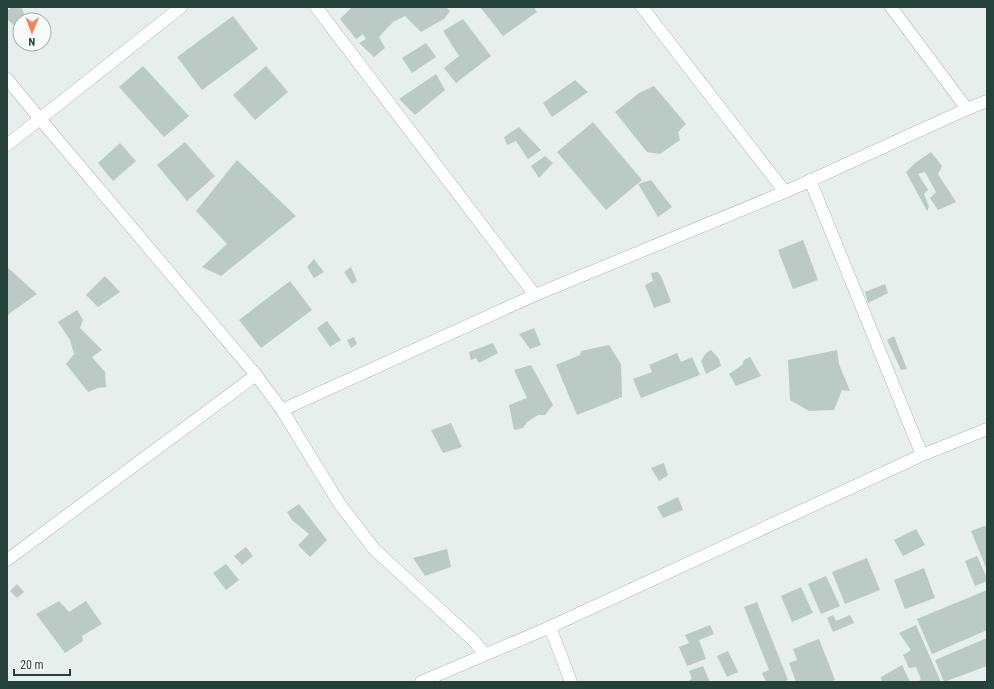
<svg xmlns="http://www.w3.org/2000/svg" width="994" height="689" viewBox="0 0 994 689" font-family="'Roboto Condensed',sans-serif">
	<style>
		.building { fill: #bbcac4 }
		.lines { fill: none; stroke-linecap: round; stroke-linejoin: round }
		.minor-casing { stroke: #a8b8b2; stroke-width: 13 }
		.minor { stroke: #fff; stroke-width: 12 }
	</style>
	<rect width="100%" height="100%" fill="#e6efeb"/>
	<path class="building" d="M12 7H21L26 18 24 20H20V25L18 29 7 19V11Z
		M352 7H446L450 11 444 19 421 32 405 16 393 22 379 37 385 48 374 57 359 43 366 39 363 34 356 39 340 19Z
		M480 7H534L537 12 503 36Z
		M233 16 258 49 202 90 177 57Z
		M463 19 491 56 456 83 444 68 459 56 443 31Z
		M426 43 436 57 412 73 402 58Z
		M143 66 189 116 164 137 119 87Z
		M266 66 288 92 255 120 233 95Z
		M436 74 445 90 415 115 399 99Z
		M575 80 588 92 552 117 543 103Z
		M654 86 686 124 678 132 680 140 660 154 647 152 615 112 639 93Z
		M593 122 642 180 606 210 557 152Z
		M519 127 541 150 528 159 516 141 507 145 504 137Z
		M185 142 215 176 187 201 157 165Z
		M120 143 136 161 113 181 98 163Z
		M931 152 942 166 938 174 956 202 938 210 930 198 936 192 925 172 918 174 928 190 924 194 929 207 927 211 906 172 915 163Z
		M545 156 553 163 539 178 531 166Z
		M237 160 296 216 221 276 202 267 227 244 196 211Z
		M651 180 672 207 658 217 638 184Z
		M803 240 818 280 793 289 778 250Z
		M314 259 316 262 324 272 314 278 307 267Z
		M7 267 37 294 10 313 7 317Z
		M351 267 357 281 352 284 344 272Z
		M658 272 662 278 671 302 654 308 645 285 653 281 651 273Z
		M105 276 120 292 98 307 86 295Z
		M290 281 312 310 261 348 239 320Z
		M885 284 888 293 868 303 865 292Z
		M77 310 83 320 80 328 102 350 92 357 105 372 106 387 98 388 88 392 66 364 74 354 70 340 58 322Z
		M327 321 341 340 330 347 317 328Z
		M534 328 541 345 530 349 519 334Z
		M894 336 907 369 901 370 887 340Z
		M354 337 357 344 351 348 347 340Z
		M493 343 498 353 479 363 476 358 471 360 469 352Z
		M609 345 621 364 622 397 577 415 556 365 580 355 581 351Z
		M711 350 719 359 721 366 706 374 701 361 706 353Z
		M837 350 839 364 850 391 842 390 834 410 809 411 790 400 788 360Z
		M677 353 681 362 692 357 700 375 641 398 633 379 652 372 649 365Z
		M750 357 761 376 736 386 729 374 742 365 744 360Z
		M531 365 553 405 545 415H538L527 422 523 428 514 430 509 405 527 398 514 370Z
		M451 423 462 447 443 453 431 430Z
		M664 463 668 475 659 481 651 468Z
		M678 497 683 510 663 518 657 507Z
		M299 504 327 540 310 557 298 545 309 534 292 520 287 512Z
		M987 525V570L971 531Z
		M916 529 925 545 903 556 894 540Z
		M246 547 253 556 242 565 234 556Z
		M447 549 451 567 425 576 413 558Z
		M977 556 987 578V581L975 586 965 561Z
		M867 558 880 590 845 604 832 572Z
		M226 564 239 580 226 590 213 573Z
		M924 568 935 598 905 609 894 580Z
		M826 576 840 606 821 614 808 584Z
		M17 584 24 592 17 598 10 591Z
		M801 587 813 613 792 622 781 596Z
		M987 590V630L932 654 917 619Z
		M59 601 69 612 86 601 102 624 82 636 83 641 65 653 36 614Z
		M757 602 788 680 782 682H766L762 673 769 670 744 607Z
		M833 615 836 621 850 615 854 623 833 632 827 618Z
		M710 625 714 634 699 640 706 659 687 666 679 647 689 643 685 635Z
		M916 625 941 682H918L921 679 916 667 909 668 903 655 911 650 899 633Z
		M987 638V666L944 682 935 660Z
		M819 639 835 680 830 682H796L789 663 797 660 793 649Z
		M728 651 738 672 727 677 717 656Z
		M902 665 910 682H882L881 677Z
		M703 666 710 682H686L692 679 689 671Z"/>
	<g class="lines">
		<defs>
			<path id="minor" d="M316 7 535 295
				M642 7 785 192
				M891 7 967 109
				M7 79 40 119 256 375 282 410 339 503 374 549 473 640 485 654
				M7 145 181 7
				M810 180 922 455
				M282 410 535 295 785 192 967 109 987 101
				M7 560 256 375
				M550 627 922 455 987 429
				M421 682 550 627 571 682"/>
		</defs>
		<use href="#minor" class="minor-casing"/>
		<use href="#minor" class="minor"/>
	</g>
	<rect width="994" height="689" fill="none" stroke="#24423a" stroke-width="16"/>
	<g transform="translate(32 32) rotate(181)"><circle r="19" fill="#f7fbf9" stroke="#a3b1ad"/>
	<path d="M0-3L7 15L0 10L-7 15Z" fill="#f4845f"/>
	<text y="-6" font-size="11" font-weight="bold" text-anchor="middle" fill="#24423a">N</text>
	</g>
	<path d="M14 669v6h56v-6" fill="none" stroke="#24423a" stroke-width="2"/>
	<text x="20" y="669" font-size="12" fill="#24423a" stroke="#f7fbf9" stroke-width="3" paint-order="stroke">20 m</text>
</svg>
